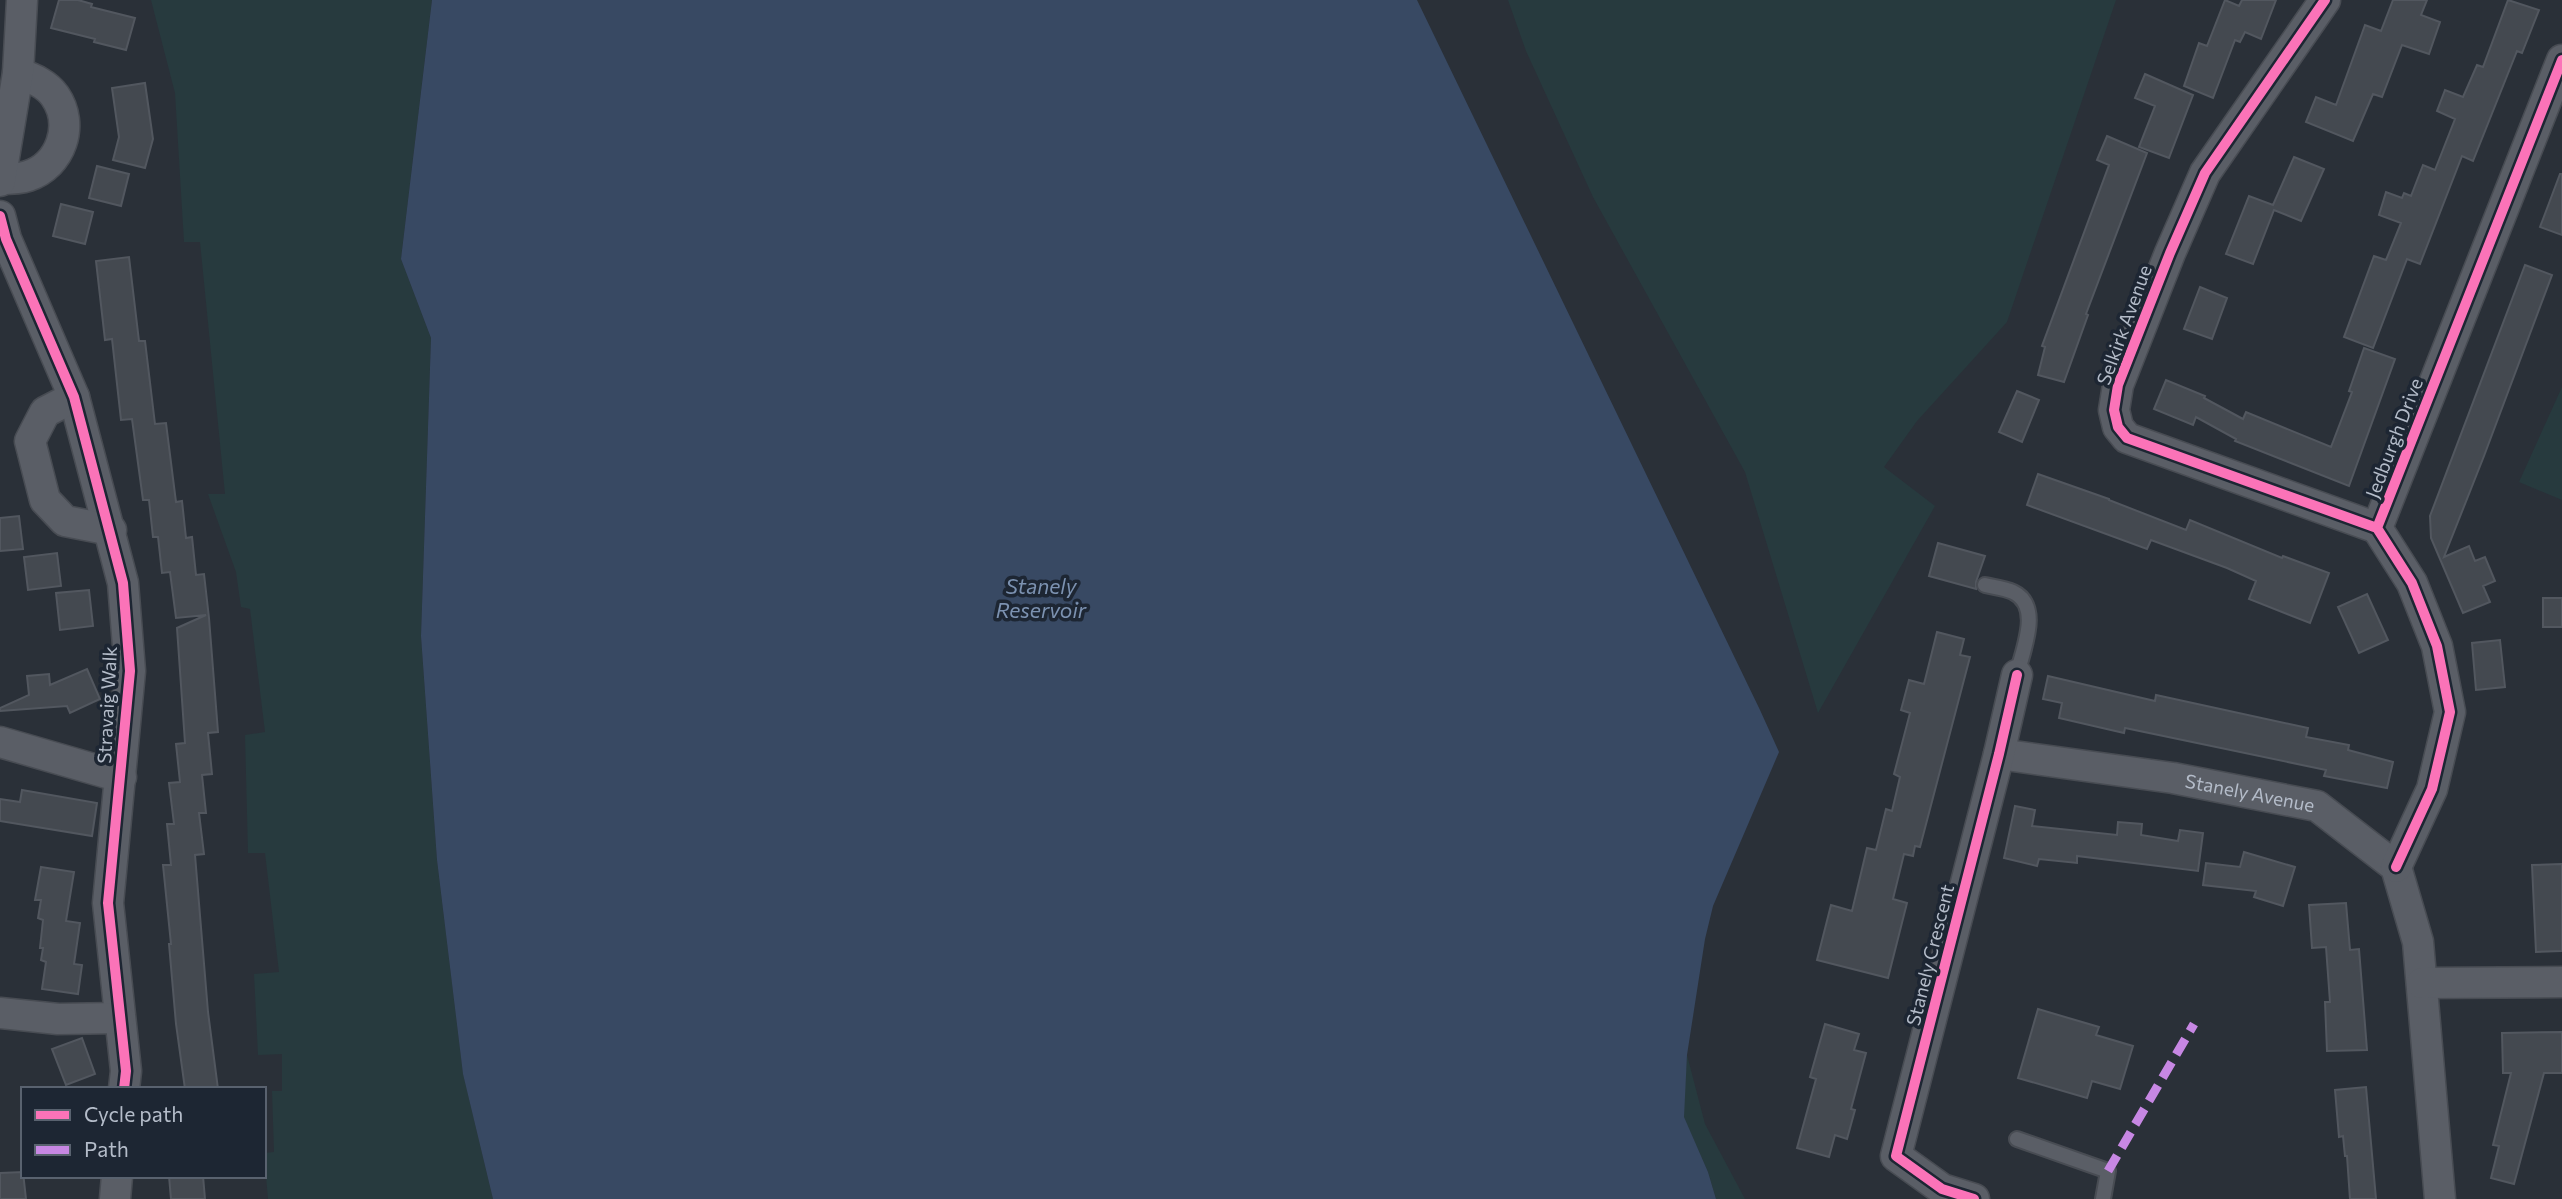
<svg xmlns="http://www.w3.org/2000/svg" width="2562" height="1199" viewBox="0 0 2562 1199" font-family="Commissioner,sans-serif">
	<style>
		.green { fill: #273a3e }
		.water { fill: #384963 }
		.building { fill: #444950; stroke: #52575f; stroke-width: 2 }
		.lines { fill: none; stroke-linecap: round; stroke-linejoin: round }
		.lane-casing { stroke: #484c53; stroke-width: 18 }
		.street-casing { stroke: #484c53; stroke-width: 33 }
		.lane { stroke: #5a5e66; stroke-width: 14 }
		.street { stroke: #5a5e66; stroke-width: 30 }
		.quiet { stroke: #c787e3; stroke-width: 9; stroke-dasharray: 18 9; stroke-linecap: butt }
		.cycleway-casing { stroke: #1d2633; stroke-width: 15 }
		.cycleway { stroke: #fb73b8; stroke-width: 10 }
		.labels { text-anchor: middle; stroke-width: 7; stroke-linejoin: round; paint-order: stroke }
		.street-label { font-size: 19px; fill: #b4bcc9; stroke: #1d2633 }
		.water-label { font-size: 21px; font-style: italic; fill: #7c92b1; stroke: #1d2633 }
	</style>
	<rect width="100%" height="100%" fill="#2a3038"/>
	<path class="green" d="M151 0H432L401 259 431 338 421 636 437 860 463 1073 493 1199H268L264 1153 274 1152 272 1091H282V1054L258 1055 254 974 279 972 265 853H248L245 735 265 732 250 609 241 607 236 572 208 494H225L200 242H184L175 93Z
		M1508 0H2116L2007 322 1917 421 1884 467 1935 506 1818 713 1745 472 1593 197 1526 51Z
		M2562 387V500L2519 482Z
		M1687 1055 1705 1124 1745 1199H1716L1708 1172 1683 1116Z"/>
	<path class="water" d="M432 0H1417L1760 710 1779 752 1713 906 1705 939 1687 1055 1684 1117 1708 1172 1716 1199H493L463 1074 437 860 421 636 431 338 401 259Z"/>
	<path class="building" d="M59 0H78L92 4 91 7 135 18 126 50 94 42 95 39 51 28Z
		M2225 0 2239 6 2242 0H2276L2261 39 2245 32 2240 42 2235 40 2213 98 2184 86 2199 43 2207 46Z
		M2393 0H2427L2421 15 2440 22 2429 54 2402 45 2382 97 2373 94 2353 141 2306 122 2316 97 2336 105 2365 25 2381 31Z
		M2508 0 2539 10 2522 53 2517 51 2473 161 2462 156 2420 264 2407 259 2373 348 2344 337 2374 256 2386 260 2401 223 2379 215 2386 192 2402 198 2404 193 2411 196 2423 165 2435 170 2455 119 2437 111 2445 90 2463 97 2477 65 2483 67Z
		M2145 74 2193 95 2169 158 2139 147 2155 106 2135 98Z
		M145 83 153 139 145 168 113 160 119 137 112 88Z
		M2107 136 2147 153 2086 314 2088 315 2064 382 2038 375 2045 347 2042 346 2109 165 2097 160Z
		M2294 157 2324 169 2301 221 2274 210 2253 264 2226 254 2249 196 2273 205Z
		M97 166 129 174 121 206 89 198Z
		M2560 174H2562V235L2540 227Z
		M61 204 93 212 85 244 53 236Z
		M129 257 139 341H145L155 424 166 423 176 502 182 501 186 538 192 537 196 575 204 574 209 618 218 732 208 733 212 774 202 775 206 813H199L204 854 195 855 208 1012 218 1089H185L176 1024 169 944H171L163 865H171L167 824H174L169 783 180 782 176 744 185 743 177 628 206 615 176 618 170 572 162 573 158 537H153L149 500H143L132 419 121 420 112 339 105 340 96 261Z
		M2525 265 2552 275 2484 456 2444 557 2469 546 2475 561 2485 557 2495 581 2483 586 2490 602 2463 613 2431 538 2430 516Z
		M2200 287 2227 298 2212 339 2184 329Z
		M2364 348 2395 359 2349 486 2235 441 2236 439 2196 417 2193 425 2154 409 2166 380 2205 396 2204 398 2243 419 2246 412 2331 447 2352 392 2349 391Z
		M2017 391 2039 400 2022 442 1999 432Z
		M2038 474 2109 499V500L2186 530 2190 520 2282 558 2283 556 2329 573 2310 623 2249 599 2256 581 2227 568 2151 540 2147 549 2027 505Z
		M19 516 23 549 0 551V518Z
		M1938 543 1985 556 1976 582V589L1929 576Z
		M57 553 61 586 28 590 24 557Z
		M89 590 93 626 60 630 56 593Z
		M2367 594 2388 640 2359 653 2338 607Z
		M2543 598H2562V627H2543Z
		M1937 632 1964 639 1960 655 1970 657 1920 847 1915 846 1913 856 1904 854 1893 899 1907 903 1888 978 1817 960 1831 905 1852 911 1867 848 1876 850 1886 809 1892 811 1900 777 1894 774 1910 713 1901 710 1909 680 1924 684Z
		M2500 640 2505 687 2476 690 2472 643Z
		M87 669 100 699 70 713 67 706 0 711V708L29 695 27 676 49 674 50 685Z
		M2048 676 2155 701 2156 695 2308 728 2306 737 2349 745 2348 750 2393 762 2387 788 2324 776 2326 770 2125 728 2124 733 2059 718 2062 703 2043 699Z
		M22 790 97 803 92 836 0 821V799L20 802Z
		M2015 806 2035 810 2032 826 2117 835 2118 822 2142 824 2141 835 2178 841 2180 830 2203 833 2198 871 2077 856V863L2039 859 2037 866 2004 858Z
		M2244 852 2295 867 2283 906 2254 897 2256 891 2203 885 2206 863 2240 867Z
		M2562 864V951L2536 952 2532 865Z
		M41 867 74 872 66 921 80 923 74 964 82 965 78 994 42 989 46 962 41 960 43 948H40L43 920 38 918 41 900H35Z
		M2346 903 2350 950 2359 949 2367 1050 2327 1051 2325 1002H2330L2326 947 2312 948 2309 905Z
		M2038 1009 2099 1027 2096 1035 2133 1046 2120 1089 2092 1081 2087 1098 2018 1078Z
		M1825 1024 1859 1034 1854 1050 1866 1053 1851 1109 1855 1110 1847 1139 1835 1135 1829 1157 1797 1148 1816 1079 1810 1077Z
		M2562 1032V1073H2544L2514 1184 2491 1178 2499 1146 2493 1145 2511 1073H2503L2502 1033Z
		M82 1038 95 1074 66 1085 52 1049Z
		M2366 1087 2376 1199H2350L2347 1156H2345L2343 1136 2339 1137 2335 1090Z
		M23 1172 26 1199H0V1173Z
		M169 1176H203L205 1199H171Z"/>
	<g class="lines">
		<defs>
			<path id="lane" d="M1985 585C1994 587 2005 588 2013 592 2043 606 2022 651 2017 675
				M2017 1139 2108 1171 2103 1199"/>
			<g id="street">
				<path d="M2325 0 2205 173 2170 253 2118 385 2114 410 2118 427 2127 438 2377 528"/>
				<path d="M0 179C9 179 19 179 28 176 61 165 75 125 55 96 46 83 31 78 18 73"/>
				<path d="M0 181 18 73 22 0"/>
				<path d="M0 216 6 239 74 397 123 583 130 671 108 903 126 1071 124 1089"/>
				<path d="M74 397 45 412 30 441 45 500 65 521 111 530"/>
				<path d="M0 742 121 777"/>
				<path id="s1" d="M1999 754 2173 778 2317 806 2396 867 2418 942 2440 1199"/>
				<path d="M2396 867 2432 789 2450 712 2437 646 2412 583 2377 528 2562 60"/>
				<path d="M2422 983 2562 982"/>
				<path d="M0 1013 58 1019 119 1018"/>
				<path d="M115 1199 117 1176"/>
				<path d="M1974 1199 1942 1189 1896 1156 1999 754 2017 675"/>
			</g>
		</defs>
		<use href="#lane" class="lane-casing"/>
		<use href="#street" class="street-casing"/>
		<use href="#lane" class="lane"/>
		<use href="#street" class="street"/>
		<path class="quiet" d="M2108 1171 2194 1024"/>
		<defs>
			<path id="cycleway" d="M2325 0 2205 173 2170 253 2118 385 2114 410 2118 427 2127 438 2377 528
				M0 216 6 239 74 397 123 583 130 671 108 903 126 1071 124 1089
				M2396 867 2432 789 2450 712 2437 646 2412 583 2377 528 2562 60
				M1974 1199 1942 1189 1896 1156 1999 754 2017 675"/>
		</defs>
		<use href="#cycleway" class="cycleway-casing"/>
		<use href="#cycleway" class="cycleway"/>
	</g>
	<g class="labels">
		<g class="street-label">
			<text transform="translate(2124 325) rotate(-70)" y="7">Selkirk Avenue</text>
			<text transform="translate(2394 438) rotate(-69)" y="7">Jedburgh Drive</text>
			<text transform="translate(107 705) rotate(-87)" y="7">Stravaig Walk</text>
			<text dy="7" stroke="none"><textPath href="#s1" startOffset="254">Stanely Avenue</textPath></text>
			<text transform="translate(1930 955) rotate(-76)" y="7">Stanely Crescent</text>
		</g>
		<g class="water-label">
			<text x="1041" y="594">Stanely<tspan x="1041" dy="24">Reservoir</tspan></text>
		</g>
	</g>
	<rect x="21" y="1087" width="245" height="91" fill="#1d2633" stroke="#59626f" stroke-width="2"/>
	<rect x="35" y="1110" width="35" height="10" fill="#fb73b8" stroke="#59626f" stroke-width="2"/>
	<text x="84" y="1122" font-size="21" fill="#b4bcc9">Cycle path</text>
	<rect x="35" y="1145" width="35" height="10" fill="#c787e3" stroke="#59626f" stroke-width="2"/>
	<text x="84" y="1157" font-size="21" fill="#b4bcc9">Path</text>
</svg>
